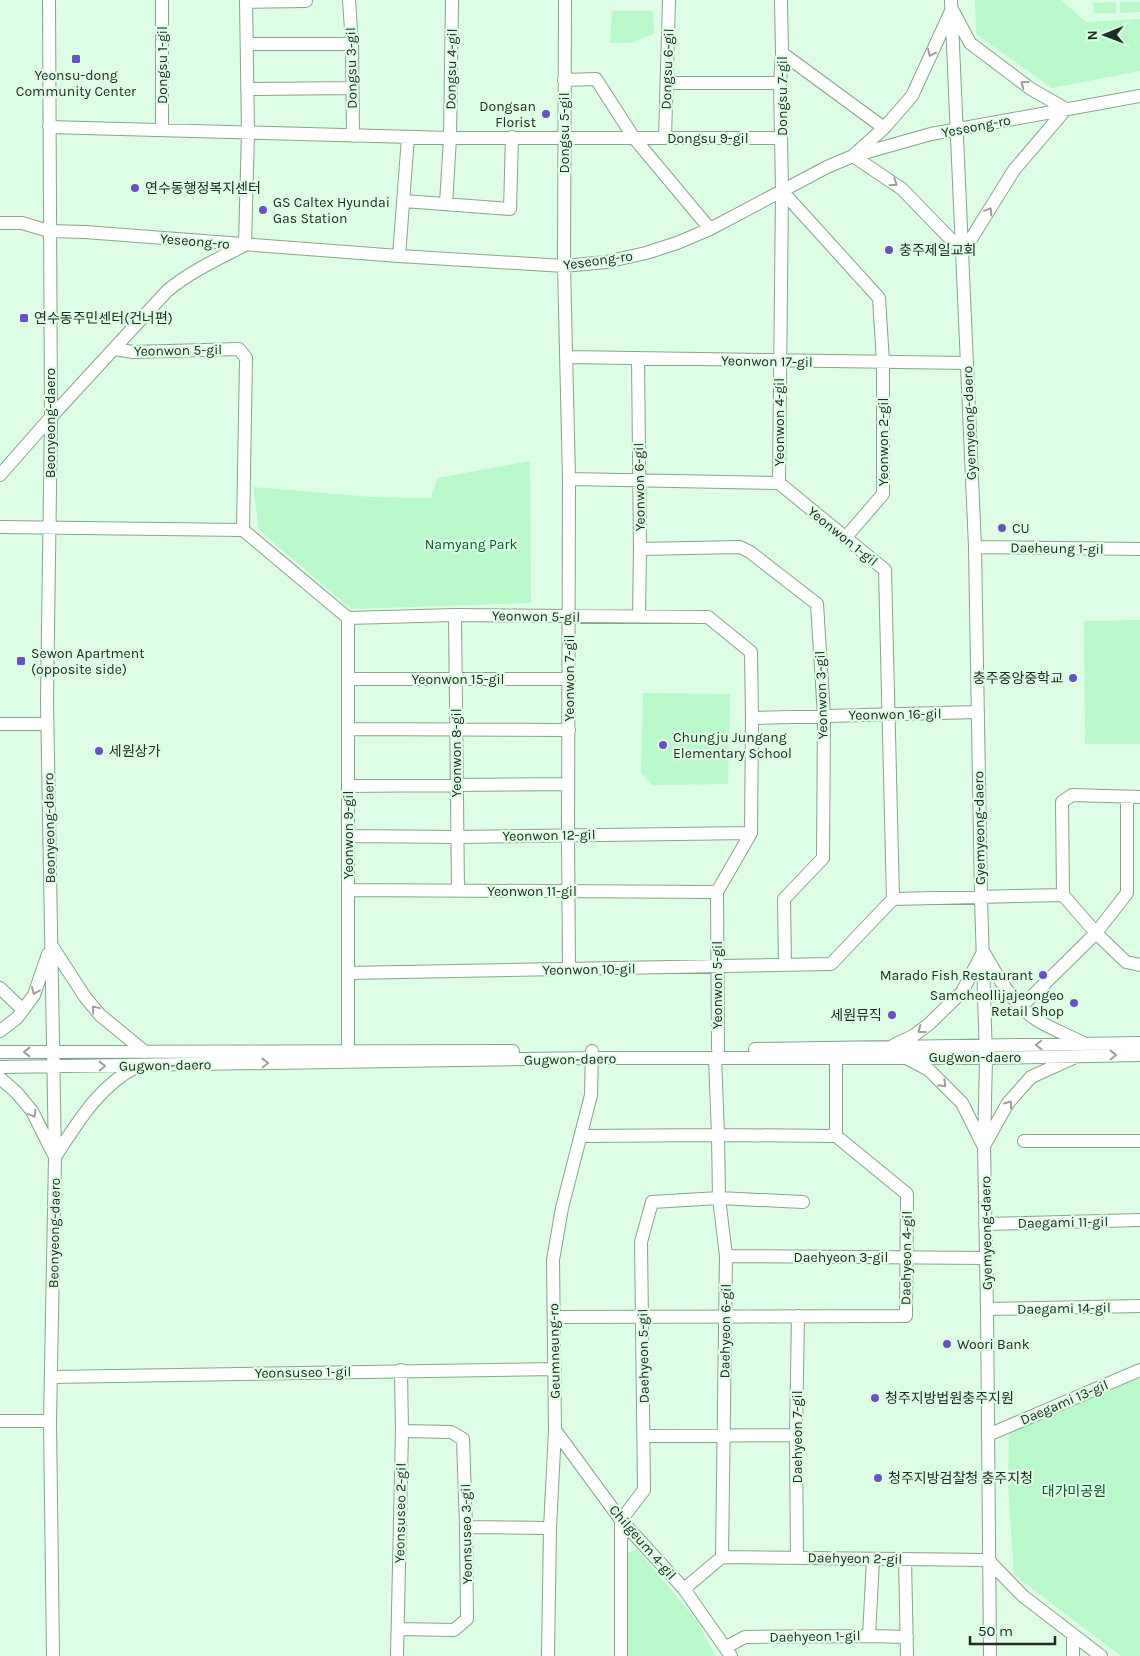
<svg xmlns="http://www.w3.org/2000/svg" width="1140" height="1656" viewBox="0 0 1140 1656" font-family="Karla,'Noto Sans KR',sans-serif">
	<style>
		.green { fill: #b9f8c9 }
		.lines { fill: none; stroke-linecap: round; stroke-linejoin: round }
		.minor-casing { stroke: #87a38e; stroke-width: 14 }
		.minor { stroke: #fff; stroke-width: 12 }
		.oneway { stroke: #9ba09c }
		.poi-dot { fill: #6850c9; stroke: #defde5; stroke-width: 2 }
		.labels { text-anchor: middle; stroke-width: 4.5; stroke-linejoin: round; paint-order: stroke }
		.street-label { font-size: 14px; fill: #212d24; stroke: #defde5 }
		.poi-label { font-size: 14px; fill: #212d24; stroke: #defde5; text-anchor: start }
		.park-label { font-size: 14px; fill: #005b2b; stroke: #defde5 }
	</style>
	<rect width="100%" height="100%" fill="#defde5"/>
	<path class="green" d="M975 0H1061L1086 22 1140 19V71L1052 88 976 34Z
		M1116 2V13H1094L1093 3Z
		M1120 2H1140V12L1120 13Z
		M612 11H653L654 34 629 43H610Z
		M530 461 531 603 351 609 259 530 253 487 371 497 431 498 437 478Z
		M1140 620V744H1085L1084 621Z
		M643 693 730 694 728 784 653 785 641 773Z
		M1140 1378V1656H1121L1014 1575 1008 1485 1009 1431Z
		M637 1549 698 1622 715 1656H627V1553Z"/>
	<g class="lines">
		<defs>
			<path id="minor" d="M49 0 51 417 47 701 55 1157 50 1421 53 1656
				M162 0V130
				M349 0 352 44 353 136
				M565 0 564 266 569 479 568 835 569 969
				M951 0 975 547 981 898 986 1058 984 1146 987 1309 990 1656
				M246 2 306 1
				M953 11 970 43 1031 89 1066 109
				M247 44H352
				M782 53 884 128
				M564 80 596 79 634 138 710 229
				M667 83H780
				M247 89 352 88
				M49 127 450 138H781
				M665 138 669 0
				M855 154 884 128 912 96 951 11
				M853 156 902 189 963 252
				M782 191 879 298 883 362V494L846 537
				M404 201 510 209 512 137
				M446 204 450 138 452 0
				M0 223H22L49 231 85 232 399 256 564 266 606 262 646 253 677 243 710 229 827 167 853 156 931 134 1140 96
				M245 245 248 132 246 0
				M963 252 1014 170 1066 109
				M399 256 408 137
				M115 349 133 352 239 349 246 358 243 530
				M567 357 967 363
				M638 358 640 549 639 616
				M0 475 51 417 167 291C191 271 218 259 245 245
				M569 479 779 483 885 570 893 899
				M779 483 782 191 780 83 782 53 781 0
				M0 527 243 530
				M243 530 348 618 455 615 708 617 751 652 752 718 751 833 717 892 718 1049
				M975 547 1140 549
				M640 549 740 547 750 552 817 604 824 716 823 858 784 899 785 965
				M455 615 458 890
				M348 618V1052
				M348 679H569
				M752 718 978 712
				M0 724H47
				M348 729 569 730
				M348 786 568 784
				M348 836 457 837 751 833
				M348 890 717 892
				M1063 895 1062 802 1072 795 1140 797
				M1063 895 1096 933 1126 962 1140 965
				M52 946 85 997 100 1015 145 1052
				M984 953C998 977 1013 1005 1037 1020 1051 1029 1068 1035 1083 1043
				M348 973 831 964 893 899 1063 895
				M0 988 23 1010
				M1021 1007 1096 933 1127 893V798
				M0 1031 17 1018 34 995 48 954
				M894 1045 913 1036 929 1024 962 992 982 954
				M755 1049 1140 1043
				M0 1052 513 1051
				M908 1059 929 1070 962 1103 983 1145
				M0 1067 594 1058H986L1140 1055
				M0 1078 17 1093 32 1111 53 1153
				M836 1136V1058
				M1024 1141H1140
				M985 1144 1008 1103 1031 1077 1073 1058
				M55 1157C78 1122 98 1087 136 1067
				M985 1224 1140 1220
				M726 1256 986 1258
				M987 1309 1140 1306
				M554 1317 906 1316 907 1194 836 1136 718 1135 582 1136
				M51 1377 555 1369
				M0 1421H50
				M555 1430 621 1520 684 1589 731 1656
				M988 1435 1140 1370
				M644 1436 796 1435
				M466 1527 550 1528
				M722 1557 988 1560 1023 1596 1101 1656
				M797 1558 796 1435 798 1316
				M905 1559 907 1656
				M684 1589 722 1557 726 1256 719 1198 718 1135 715 1057
				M398 1629 454 1630 467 1619 466 1527 463 1439 451 1432 402 1431
				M1073 1635V1656
				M869 1636 873 1559
				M726 1647 745 1637 869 1636 907 1637
				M397 1656 402 1431 401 1370
				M548 1656 550 1528 555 1430 553 1260 562 1208 591 1095 592 1051
				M621 1656V1520L644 1490 641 1242 652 1202 719 1198 803 1202"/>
		</defs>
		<use href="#minor" class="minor-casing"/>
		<use href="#minor" class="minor"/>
	</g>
	<defs><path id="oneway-chevron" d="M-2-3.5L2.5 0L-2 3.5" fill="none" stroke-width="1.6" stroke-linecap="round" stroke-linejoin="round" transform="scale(1.25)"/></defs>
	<g class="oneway">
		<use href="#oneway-chevron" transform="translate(931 53) rotate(115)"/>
		<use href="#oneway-chevron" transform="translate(1024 84) rotate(-143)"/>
		<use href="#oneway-chevron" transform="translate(894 183) rotate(34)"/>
		<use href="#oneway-chevron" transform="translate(989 211) rotate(-58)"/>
		<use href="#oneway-chevron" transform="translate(35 991) rotate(113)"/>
		<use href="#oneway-chevron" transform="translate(95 1009) rotate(-130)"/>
		<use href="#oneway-chevron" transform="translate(921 1030) rotate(143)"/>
		<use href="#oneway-chevron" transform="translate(1039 1045) rotate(179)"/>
		<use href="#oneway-chevron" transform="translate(27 1052) rotate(-180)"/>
		<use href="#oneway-chevron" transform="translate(1113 1055) rotate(-1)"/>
		<use href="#oneway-chevron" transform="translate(265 1063) rotate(-1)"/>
		<use href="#oneway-chevron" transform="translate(102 1066) rotate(-1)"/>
		<use href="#oneway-chevron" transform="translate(943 1084) rotate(45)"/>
		<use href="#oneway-chevron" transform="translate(1009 1104) rotate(-55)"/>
		<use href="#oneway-chevron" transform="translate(33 1114) rotate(59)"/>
	</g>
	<g class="poi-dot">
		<rect x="71" y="54" width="10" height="10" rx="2.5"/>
		<circle cx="546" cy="114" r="5"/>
		<circle cx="135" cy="188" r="5"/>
		<circle cx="263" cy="210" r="5"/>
		<circle cx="889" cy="250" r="5"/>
		<rect x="19" y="313" width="10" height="10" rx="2.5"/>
		<circle cx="1002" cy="528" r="5"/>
		<rect x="16" y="656" width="10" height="10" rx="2.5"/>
		<circle cx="1073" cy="678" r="5"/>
		<circle cx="663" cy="745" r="5"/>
		<circle cx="99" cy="751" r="5"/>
		<circle cx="1043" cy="975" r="5"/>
		<circle cx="1074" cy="1003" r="5"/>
		<circle cx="892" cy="1015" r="5"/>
		<circle cx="947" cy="1344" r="5"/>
		<circle cx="875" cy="1398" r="5"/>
		<circle cx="878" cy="1478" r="5"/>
	</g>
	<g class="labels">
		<g class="street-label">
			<text transform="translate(162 65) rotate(-90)" y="5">Dongsu 1-gil</text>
			<text transform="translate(351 68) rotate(-91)" y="5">Dongsu 3-gil</text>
			<text transform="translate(451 69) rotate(-89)" y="5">Dongsu 4-gil</text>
			<text transform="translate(667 69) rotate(-88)" y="5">Dongsu 6-gil</text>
			<text transform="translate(782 96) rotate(-90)" y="5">Dongsu 7-gil</text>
			<text transform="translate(976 126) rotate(-11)" y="5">Yeseong-ro</text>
			<text transform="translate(564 133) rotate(-90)" y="5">Dongsu 5-gil</text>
			<text x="708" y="143">Dongsu 9-gil</text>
			<text transform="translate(195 241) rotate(5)" y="5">Yeseong-ro</text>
			<text transform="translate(598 260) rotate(-8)" y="5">Yeseong-ro</text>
			<text transform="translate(178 350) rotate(-1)" y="5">Yeonwon 5-gil</text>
			<text transform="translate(767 361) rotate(1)" y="5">Yeonwon 17-gil</text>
			<text transform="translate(779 422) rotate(-90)" y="5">Yeonwon 4-gil</text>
			<text transform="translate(50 423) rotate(-90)" y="5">Beonyeong-daero</text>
			<text transform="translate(969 423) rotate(-92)" y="5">Gyemyeong-daero</text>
			<text transform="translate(883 442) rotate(-90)" y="5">Yeonwon 2-gil</text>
			<text transform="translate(639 487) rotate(-91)" y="5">Yeonwon 6-gil</text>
			<text transform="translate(843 536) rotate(39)" y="5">Yeonwon 1-gil</text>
			<text transform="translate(1057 548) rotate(1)" y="5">Daeheung 1-gil</text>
			<text transform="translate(536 616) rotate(1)" y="5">Yeonwon 5-gil</text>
			<text transform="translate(569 678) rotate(-90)" y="5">Yeonwon 7-gil</text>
			<text x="458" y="684">Yeonwon 15-gil</text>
			<text transform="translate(821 695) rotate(-92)" y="5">Yeonwon 3-gil</text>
			<text transform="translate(895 714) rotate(-1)" y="5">Yeonwon 16-gil</text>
			<text transform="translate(456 753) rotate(-90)" y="5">Yeonwon 8-gil</text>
			<text transform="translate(49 828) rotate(-91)" y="5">Beonyeong-daero</text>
			<text transform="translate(979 828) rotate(-91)" y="5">Gyemyeong-daero</text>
			<text transform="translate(348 835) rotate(-90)" y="5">Yeonwon 9-gil</text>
			<text transform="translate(549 835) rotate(-1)" y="5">Yeonwon 12-gil</text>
			<text x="532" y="896">Yeonwon 11-gil</text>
			<text transform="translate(589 969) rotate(-1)" y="5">Yeonwon 10-gil</text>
			<text transform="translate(717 985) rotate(-90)" y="5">Yeonwon 5-gil</text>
			<text x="975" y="1062">Gugwon-daero</text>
			<text transform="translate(570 1059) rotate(-1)" y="5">Gugwon-daero</text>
			<text transform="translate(165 1065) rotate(-1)" y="5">Gugwon-daero</text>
			<text transform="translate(1063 1222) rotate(-1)" y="5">Daegami 11-gil</text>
			<text transform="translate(54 1233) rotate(-89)" y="5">Beonyeong-daero</text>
			<text transform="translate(986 1233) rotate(-91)" y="5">Gyemyeong-daero</text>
			<text x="841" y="1262">Daehyeon 3-gil</text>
			<text transform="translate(906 1258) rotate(-89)" y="5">Daehyeon 4-gil</text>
			<text transform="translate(1064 1308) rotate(-1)" y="5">Daegami 14-gil</text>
			<text transform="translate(725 1331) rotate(-89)" y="5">Daehyeon 6-gil</text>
			<text transform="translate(554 1351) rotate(-91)" y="5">Geumneung-ro</text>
			<text transform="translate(643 1356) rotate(-91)" y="5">Daehyeon 5-gil</text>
			<text transform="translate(303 1372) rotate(-1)" y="5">Yeonsuseo 1-gil</text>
			<text transform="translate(1064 1402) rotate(-23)" y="5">Daegami 13-gil</text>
			<text transform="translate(797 1437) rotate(-90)" y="5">Daehyeon 7-gil</text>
			<text transform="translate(400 1513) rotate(-89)" y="5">Yeonsuseo 2-gil</text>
			<text transform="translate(466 1534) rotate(-91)" y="5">Yeonsuseo 3-gil</text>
			<text transform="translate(643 1542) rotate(49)" y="5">Chilgeum 4-gil</text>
			<text transform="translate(855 1558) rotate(1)" y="5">Daehyeon 2-gil</text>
			<text transform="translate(815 1636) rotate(-1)" y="5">Daehyeon 1-gil</text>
		</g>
		<g class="poi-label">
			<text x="76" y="80" text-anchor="middle">Yeonsu-dong<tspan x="76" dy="16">Community Center</tspan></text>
			<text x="536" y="111" text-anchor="end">Dongsan<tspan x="536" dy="16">Florist</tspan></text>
			<text x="145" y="193">연수동행정복지센터</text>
			<text x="273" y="207">GS Caltex Hyundai<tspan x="273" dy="16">Gas Station</tspan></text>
			<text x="899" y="255">충주제일교회</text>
			<text x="34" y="323">연수동주민센터(건너편)</text>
			<text x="1012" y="533">CU</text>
			<text x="31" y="658">Sewon Apartment<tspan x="31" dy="16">(opposite side)</tspan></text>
			<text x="1063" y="683" text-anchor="end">충주중앙중학교</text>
			<text x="673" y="742">Chungju Jungang<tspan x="673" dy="16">Elementary School</tspan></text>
			<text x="109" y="756">세원상가</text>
			<text x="1033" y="980" text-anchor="end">Marado Fish Restaurant</text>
			<text x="1064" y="1000" text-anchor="end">Samcheollijajeongeo<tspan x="1064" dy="16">Retail Shop</tspan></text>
			<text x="882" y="1020" text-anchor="end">세원뮤직</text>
			<text x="957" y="1349">Woori Bank</text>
			<text x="885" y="1403">청주지방법원충주지원</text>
			<text x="888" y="1483">청주지방검찰청 충주지청</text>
		</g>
		<g class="park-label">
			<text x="471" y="549">Namyang Park</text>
			<text x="1074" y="1496">대가미공원</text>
		</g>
	</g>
	<g transform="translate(1105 35) rotate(269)" stroke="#defde5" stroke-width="4" paint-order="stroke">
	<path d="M0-4L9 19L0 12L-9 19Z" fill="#212d24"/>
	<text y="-8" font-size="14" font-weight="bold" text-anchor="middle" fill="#212d24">N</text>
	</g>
	<path d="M970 1636v8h85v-8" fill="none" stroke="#212d24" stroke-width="2.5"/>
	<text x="978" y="1636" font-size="15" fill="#212d24" stroke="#defde5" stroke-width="4" paint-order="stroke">50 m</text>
</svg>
